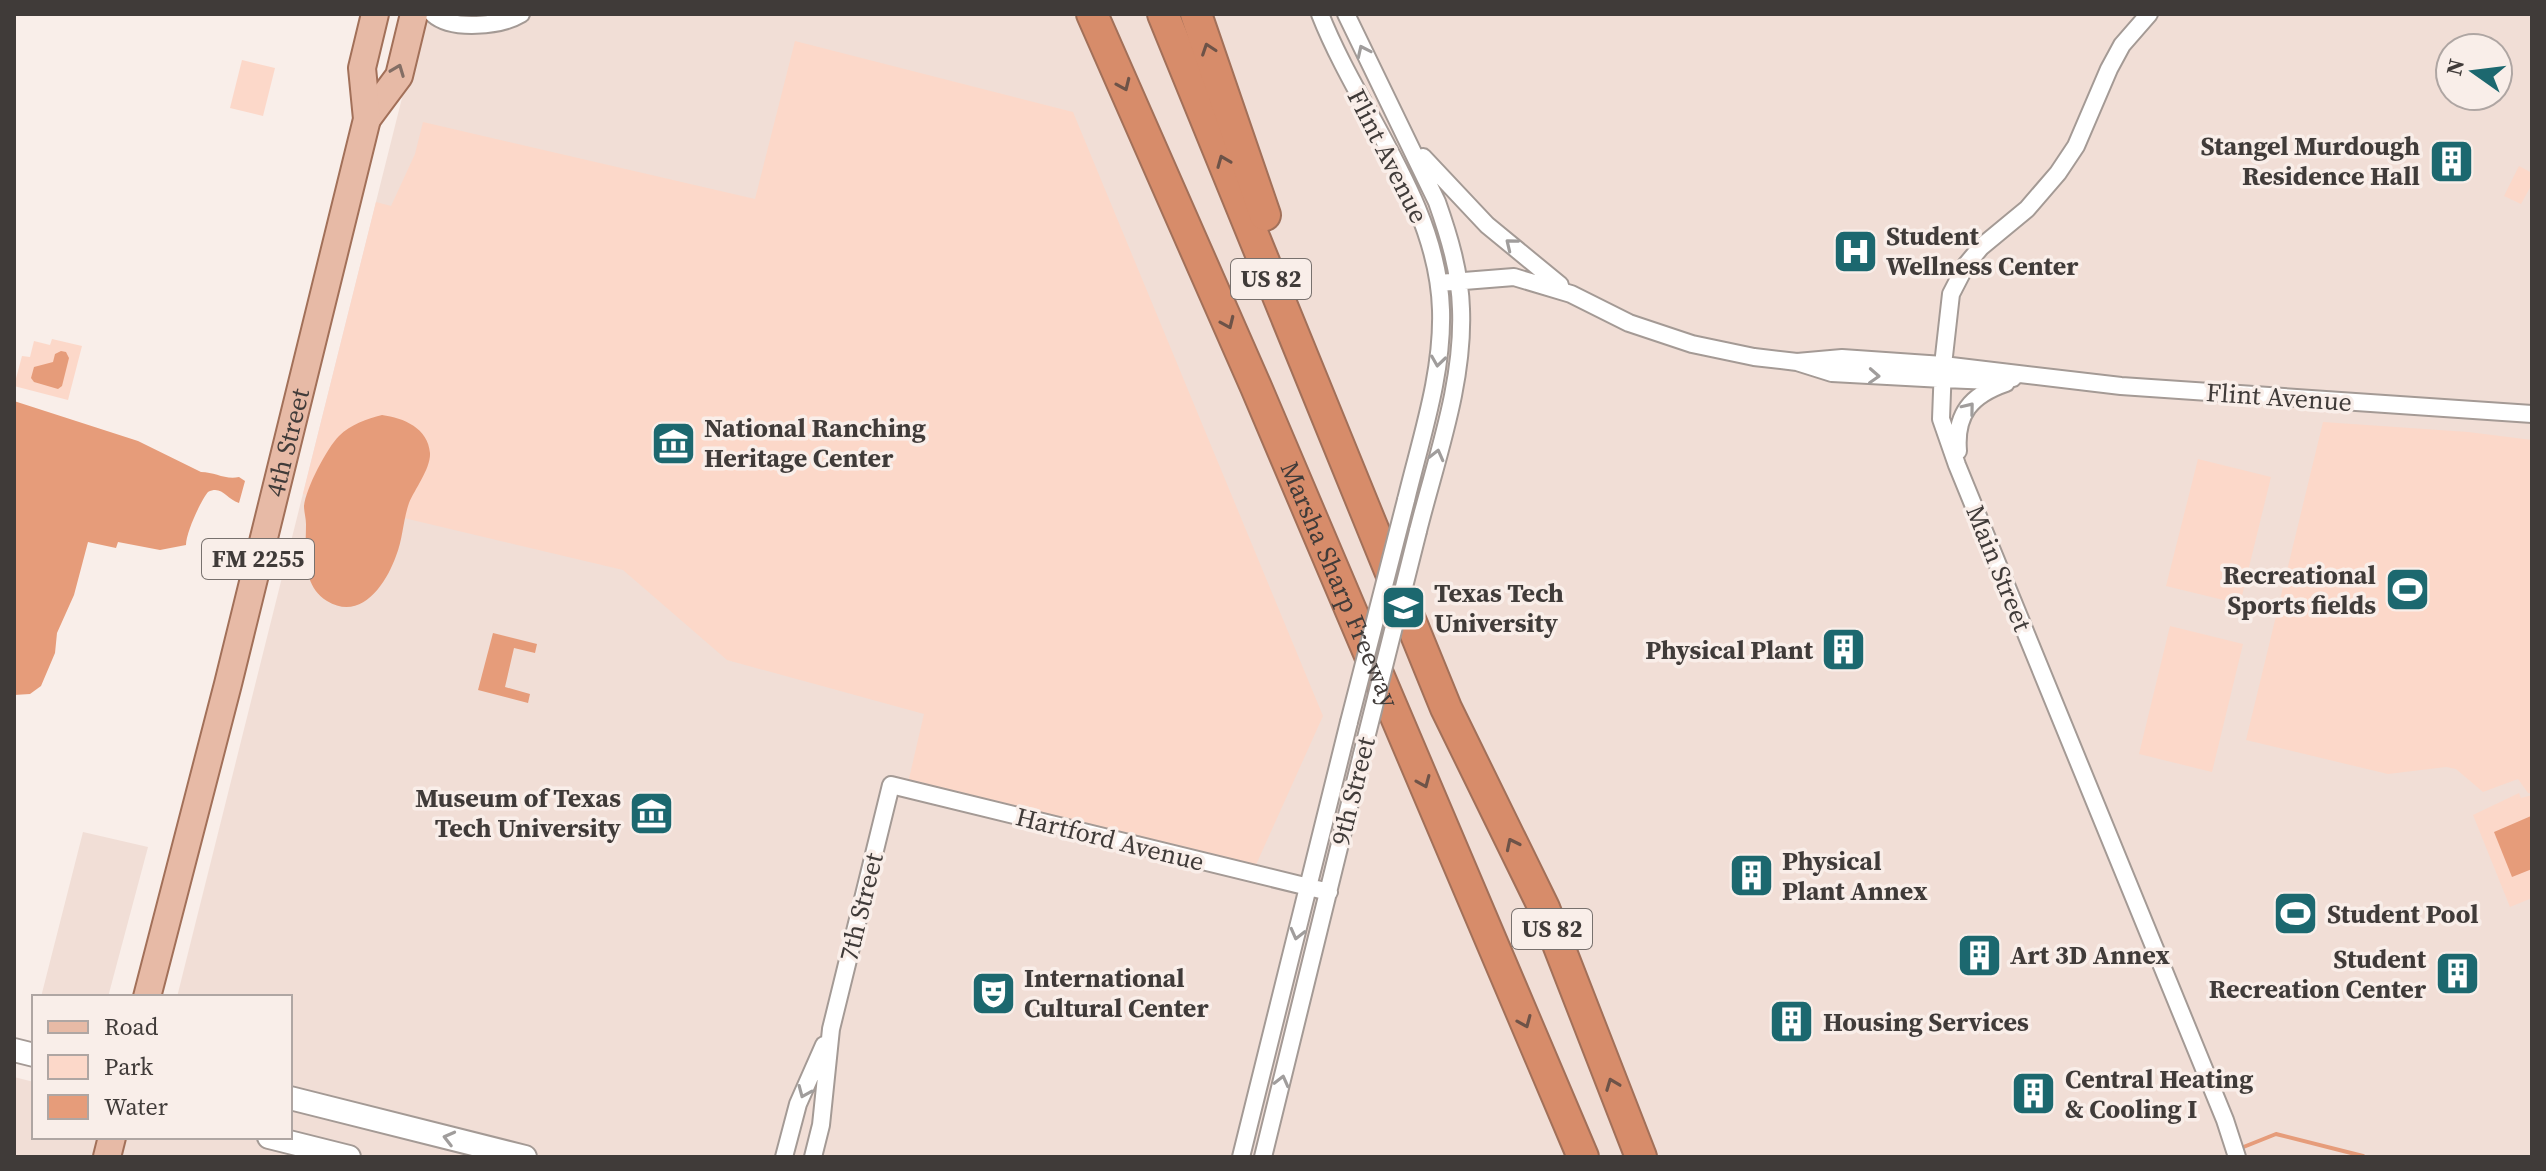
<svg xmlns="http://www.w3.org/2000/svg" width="2546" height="1171" viewBox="0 0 2546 1171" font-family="'Source Serif 4',serif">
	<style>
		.built { fill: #f1ded6; fill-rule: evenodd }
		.green { fill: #fcd8c9 }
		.water { fill: #e69c7a }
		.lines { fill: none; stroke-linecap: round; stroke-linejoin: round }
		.stream { stroke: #e69c7a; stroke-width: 4 }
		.street-casing { stroke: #a49a95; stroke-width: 20 }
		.secondary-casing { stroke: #a49a95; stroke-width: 26 }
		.primary-casing { stroke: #a27059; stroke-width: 30 }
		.highway-casing { stroke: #a27059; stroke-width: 34 }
		.street { stroke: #fff; stroke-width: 16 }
		.secondary { stroke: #fff; stroke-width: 22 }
		.primary { stroke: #e7baa6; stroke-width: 26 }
		.highway { stroke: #d78c6a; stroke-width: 30 }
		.street-bridge-casing { stroke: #a49a95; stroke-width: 20; stroke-linecap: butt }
		.street-bridge { stroke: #fff; stroke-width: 16 }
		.oneway { stroke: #6d5348 }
		.oneway2 { stroke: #a09d9c }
		.oneway3 { stroke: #836e65 }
		.labels { text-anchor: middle; stroke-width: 7; stroke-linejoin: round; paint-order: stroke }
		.shield { fill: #f9eee9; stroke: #78716e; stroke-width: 2 }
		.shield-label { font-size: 24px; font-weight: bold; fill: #403b39 }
		.poi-label { font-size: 26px; font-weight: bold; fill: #403b39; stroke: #f9eee9; text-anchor: start }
		.street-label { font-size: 26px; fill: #403b39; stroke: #f9eee9 }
	</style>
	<rect width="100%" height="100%" fill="#f9eee9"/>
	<path class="built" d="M423 14H2532V1157H14V1077L34 1082V1137H290V997H177ZM2450 48H2498V96H2450Z
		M83 832 148 847 108 997H41Z"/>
	<path class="green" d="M795 41 1073 112 1323 716 1255 867 908 783 924 714 727 660 623 570 303 494 376 202 391 206 415 154 423 122 755 199Z
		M242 60 275 68 263 116 230 108Z
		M2519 166 2532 173V184L2521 204 2504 196Z
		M52 339 82 346 68 400 14 386 22 356 30 357 34 341 50 345Z
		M2323 422 2468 432 2532 440V794L2528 793 2518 779 2483 792 2456 769 2446 767 2388 774 2246 740Z
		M2198 459 2271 477 2240 604 2166 586Z
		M2170 626 2243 644 2212 772 2139 754Z
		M2519 793 2521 798 2532 795V898L2510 907 2473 815Z"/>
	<path class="water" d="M61 351 66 352 69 358 62 386 58 389 34 382 31 378 34 367 53 362 55 354Z
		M14 401 138 441 201 472C215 472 225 480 239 477L245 481 239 503C226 499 222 485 208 492 200 502 186 533 186 545L160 550 118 542 116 548 88 542 74 595 57 633 55 653 41 686 30 694 14 695Z
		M382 415C404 418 428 428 430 453 431 468 415 489 409 503 403 520 403 539 396 556 386 584 361 622 327 601 301 585 306 550 306 524 306 518 304 512 304 506 306 488 327 448 339 436 351 424 367 419 382 415Z
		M493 633 537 644 535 653 514 648 505 687 530 694 528 703 478 690Z
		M2531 816 2532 869 2512 877 2494 832Z"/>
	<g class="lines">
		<path class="stream" d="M2241 1148 2276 1134 2363 1156"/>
		<defs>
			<path id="street" d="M433 14C452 31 501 26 521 14
				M1320 14C1358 111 1438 203 1441 310 1443 374 1421 438 1406 500
				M1346 14 1437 202C1449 236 1460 272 1461 309 1464 384 1436 459 1418 531
				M2149 14 2122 45 2109 69 2076 146 2058 173 2027 209 1981 247 1966 265 1951 294 1943 365 1941 419 1957 465 2225 1120 2237 1157
				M1423 157 1487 225 1560 285
				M1439 283 1514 277 1571 294 1629 323 1692 344 1754 357 1797 362 1832 373 1943 379 1993 381 2013 378
				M1797 362 1842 358 1943 365 2121 386 2532 414
				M1958 451C1955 414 1971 395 2006 383
				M784 1157 798 1104 824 1045
				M813 1157 821 1125 831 1029 891 785 1329 892
				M1241 1157 1349 722
				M1263 1157 1362 754"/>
			<path id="secondary" d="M14 1050 34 1055
				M290 1098 525 1157
				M269 1137 349 1157"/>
			<g id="primary">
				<path d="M367 119 399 76 414 14"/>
				<path id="s1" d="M147 997 228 684 367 119 362 68 375 14"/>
				<path d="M107 1157 112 1137"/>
			</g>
			<g id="highway">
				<path id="s2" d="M1092 14 1256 387 1583 1157"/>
				<path d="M1163 14 1446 708 1544 908 1641 1157"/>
				<path d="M1196 14 1265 215"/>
			</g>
		</defs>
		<use href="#street" class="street-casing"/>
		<use href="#secondary" class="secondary-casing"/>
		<use href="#primary" class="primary-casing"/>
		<use href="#highway" class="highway-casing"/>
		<use href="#street" class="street"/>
		<use href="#secondary" class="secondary"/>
		<use href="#primary" class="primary"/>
		<use href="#highway" class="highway"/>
		<defs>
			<path id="street-bridge" d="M1349 722 1406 500
				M1362 754 1418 531"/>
		</defs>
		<use href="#street-bridge" class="street-bridge-casing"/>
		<use href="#street-bridge" class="street-bridge"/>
	</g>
	<defs><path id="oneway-chevron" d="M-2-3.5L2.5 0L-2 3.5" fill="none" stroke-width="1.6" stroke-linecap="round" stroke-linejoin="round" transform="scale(2)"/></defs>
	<g class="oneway">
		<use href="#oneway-chevron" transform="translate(1208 49) rotate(-109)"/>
		<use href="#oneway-chevron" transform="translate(1124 85) rotate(66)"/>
		<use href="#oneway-chevron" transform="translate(1223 161) rotate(-112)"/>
		<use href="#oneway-chevron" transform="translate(1228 323) rotate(66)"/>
		<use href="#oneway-chevron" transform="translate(1424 782) rotate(67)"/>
		<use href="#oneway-chevron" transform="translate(1512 844) rotate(-116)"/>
		<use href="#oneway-chevron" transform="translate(1525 1022) rotate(67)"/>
		<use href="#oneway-chevron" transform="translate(1612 1084) rotate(-111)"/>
	</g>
	<g class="oneway2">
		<use href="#oneway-chevron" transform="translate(1363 51) rotate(-115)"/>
		<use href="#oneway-chevron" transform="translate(1511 244) rotate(-141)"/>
		<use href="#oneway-chevron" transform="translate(1438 361) rotate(98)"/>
		<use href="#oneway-chevron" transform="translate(1874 376) rotate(3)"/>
		<use href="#oneway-chevron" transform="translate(1969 408) rotate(-51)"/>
		<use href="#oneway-chevron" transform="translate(1437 455) rotate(-76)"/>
		<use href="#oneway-chevron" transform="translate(1297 934) rotate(104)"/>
		<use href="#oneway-chevron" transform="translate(1282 1081) rotate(-76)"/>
		<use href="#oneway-chevron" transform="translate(804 1092) rotate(113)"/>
		<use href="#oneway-chevron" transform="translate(449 1138) rotate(-166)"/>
	</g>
	<use class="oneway3" href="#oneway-chevron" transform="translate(398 70) rotate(-69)"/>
	<defs>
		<symbol id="building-square" viewBox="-11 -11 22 22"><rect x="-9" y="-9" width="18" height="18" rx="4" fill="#1c686f" stroke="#f9eee9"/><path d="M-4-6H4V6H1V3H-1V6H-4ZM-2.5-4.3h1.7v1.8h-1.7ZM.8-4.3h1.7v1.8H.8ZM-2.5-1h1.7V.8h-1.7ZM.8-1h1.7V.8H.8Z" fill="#fff"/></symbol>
		<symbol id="hospital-square" viewBox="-11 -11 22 22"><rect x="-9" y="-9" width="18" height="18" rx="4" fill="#1c686f" stroke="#f9eee9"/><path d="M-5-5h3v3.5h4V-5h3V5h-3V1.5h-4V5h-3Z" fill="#fff"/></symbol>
		<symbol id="museum-square" viewBox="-11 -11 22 22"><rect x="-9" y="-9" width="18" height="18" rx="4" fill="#1c686f" stroke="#f9eee9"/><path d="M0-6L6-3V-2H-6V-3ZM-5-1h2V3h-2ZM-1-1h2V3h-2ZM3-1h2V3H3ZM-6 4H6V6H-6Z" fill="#fff"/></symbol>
		<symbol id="stadium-square" viewBox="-11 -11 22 22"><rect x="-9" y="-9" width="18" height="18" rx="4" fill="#1c686f" stroke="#f9eee9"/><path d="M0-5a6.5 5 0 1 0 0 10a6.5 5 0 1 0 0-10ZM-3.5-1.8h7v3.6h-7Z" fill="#fff"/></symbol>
		<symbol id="university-square" viewBox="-11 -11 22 22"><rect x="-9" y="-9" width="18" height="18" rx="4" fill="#1c686f" stroke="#f9eee9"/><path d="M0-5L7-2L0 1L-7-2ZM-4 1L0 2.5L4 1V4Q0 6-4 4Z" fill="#fff"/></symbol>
		<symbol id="theatre-square" viewBox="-11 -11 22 22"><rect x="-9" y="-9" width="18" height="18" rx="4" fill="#1c686f" stroke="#f9eee9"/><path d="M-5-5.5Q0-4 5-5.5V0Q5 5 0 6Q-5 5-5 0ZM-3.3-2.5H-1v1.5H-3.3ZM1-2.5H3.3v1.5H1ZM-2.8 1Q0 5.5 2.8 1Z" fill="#fff"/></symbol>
	</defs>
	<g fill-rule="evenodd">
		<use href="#building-square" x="2426" y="136" width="51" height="51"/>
		<use href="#hospital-square" x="1830" y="226" width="51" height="51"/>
		<use href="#museum-square" x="648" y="418" width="51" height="51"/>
		<use href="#stadium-square" x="2382" y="564" width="51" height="51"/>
		<use href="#university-square" x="1378" y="582" width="51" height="51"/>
		<use href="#building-square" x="1818" y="624" width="51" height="51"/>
		<use href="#museum-square" x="626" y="788" width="51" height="51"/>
		<use href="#building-square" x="1726" y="850" width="51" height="51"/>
		<use href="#stadium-square" x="2270" y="888" width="51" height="51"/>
		<use href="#building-square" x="1954" y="930" width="51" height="51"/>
		<use href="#building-square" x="2432" y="948" width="51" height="51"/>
		<use href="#theatre-square" x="968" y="968" width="51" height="51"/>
		<use href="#building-square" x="1766" y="996" width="51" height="51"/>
		<use href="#building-square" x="2008" y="1068" width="51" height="51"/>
	</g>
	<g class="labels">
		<g class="shield">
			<rect x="1231" y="259" width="80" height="40" rx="6"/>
			<rect x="202" y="539" width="112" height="40" rx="6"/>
			<rect x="1512" y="909" width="80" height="40" rx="6"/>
		</g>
		<g class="shield-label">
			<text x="1271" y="287">US 82</text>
			<text x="258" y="567">FM 2255</text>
			<text x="1552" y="937">US 82</text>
		</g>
		<g class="poi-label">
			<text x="2420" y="155" text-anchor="end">Stangel Murdough<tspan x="2420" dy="30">Residence Hall</tspan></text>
			<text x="1886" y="245">Student<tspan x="1886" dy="30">Wellness Center</tspan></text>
			<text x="704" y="437">National Ranching<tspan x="704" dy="30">Heritage Center</tspan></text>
			<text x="2376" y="584" text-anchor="end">Recreational<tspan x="2376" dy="30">Sports fields</tspan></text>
			<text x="1434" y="602">Texas Tech<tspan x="1434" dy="30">University</tspan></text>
			<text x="1813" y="659" text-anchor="end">Physical Plant</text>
			<text x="621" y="807" text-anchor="end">Museum of Texas<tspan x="621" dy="30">Tech University</tspan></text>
			<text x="1782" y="870">Physical<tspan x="1782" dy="30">Plant Annex</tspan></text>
			<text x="2327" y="923">Student Pool</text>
			<text x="2010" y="964">Art 3D Annex</text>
			<text x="2426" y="968" text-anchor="end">Student<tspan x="2426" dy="30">Recreation Center</tspan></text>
			<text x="1024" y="987">International<tspan x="1024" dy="30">Cultural Center</tspan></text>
			<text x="1823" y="1031">Housing Services</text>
			<text x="2065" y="1088">Central Heating<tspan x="2065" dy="30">&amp; Cooling I</tspan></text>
		</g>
		<g class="street-label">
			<text transform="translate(1388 156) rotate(63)" y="9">Flint Avenue</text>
			<text transform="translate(2279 397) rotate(4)" y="9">Flint Avenue</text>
			<text dy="9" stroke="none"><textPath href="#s1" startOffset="572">4th Street</textPath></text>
			<text transform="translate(1999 568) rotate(68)" y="9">Main Street</text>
			<text dy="9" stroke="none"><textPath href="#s2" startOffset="622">Marsha Sharp Freeway</textPath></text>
			<text transform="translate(1353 791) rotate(-76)" y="9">9th Street</text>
			<text transform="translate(1110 839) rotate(14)" y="9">Hartford Avenue</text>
			<text transform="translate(861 907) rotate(-76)" y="9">7th Street</text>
		</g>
	</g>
	<rect width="2546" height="1171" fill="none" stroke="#403b39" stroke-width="32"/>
	<rect x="32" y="995" width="260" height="144" fill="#f9eee9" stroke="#afa6a3" stroke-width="2"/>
	<rect x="48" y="1021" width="40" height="12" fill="#e7baa6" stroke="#afa6a3" stroke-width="2"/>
	<text x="104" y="1035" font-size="24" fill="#403b39">Road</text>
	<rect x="48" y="1055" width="40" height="24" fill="#fcd8c9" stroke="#afa6a3" stroke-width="2"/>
	<text x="104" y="1075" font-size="24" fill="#403b39">Park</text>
	<rect x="48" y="1095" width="40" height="24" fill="#e69c7a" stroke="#afa6a3" stroke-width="2"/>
	<text x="104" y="1115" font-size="24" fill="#403b39">Water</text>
	<g transform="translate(2474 72) rotate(284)"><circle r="38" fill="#f9eee9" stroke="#afa6a3" stroke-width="2"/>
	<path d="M0-6L14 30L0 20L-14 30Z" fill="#1c686f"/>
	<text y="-12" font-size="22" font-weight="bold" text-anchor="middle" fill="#403b39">N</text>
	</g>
</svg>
